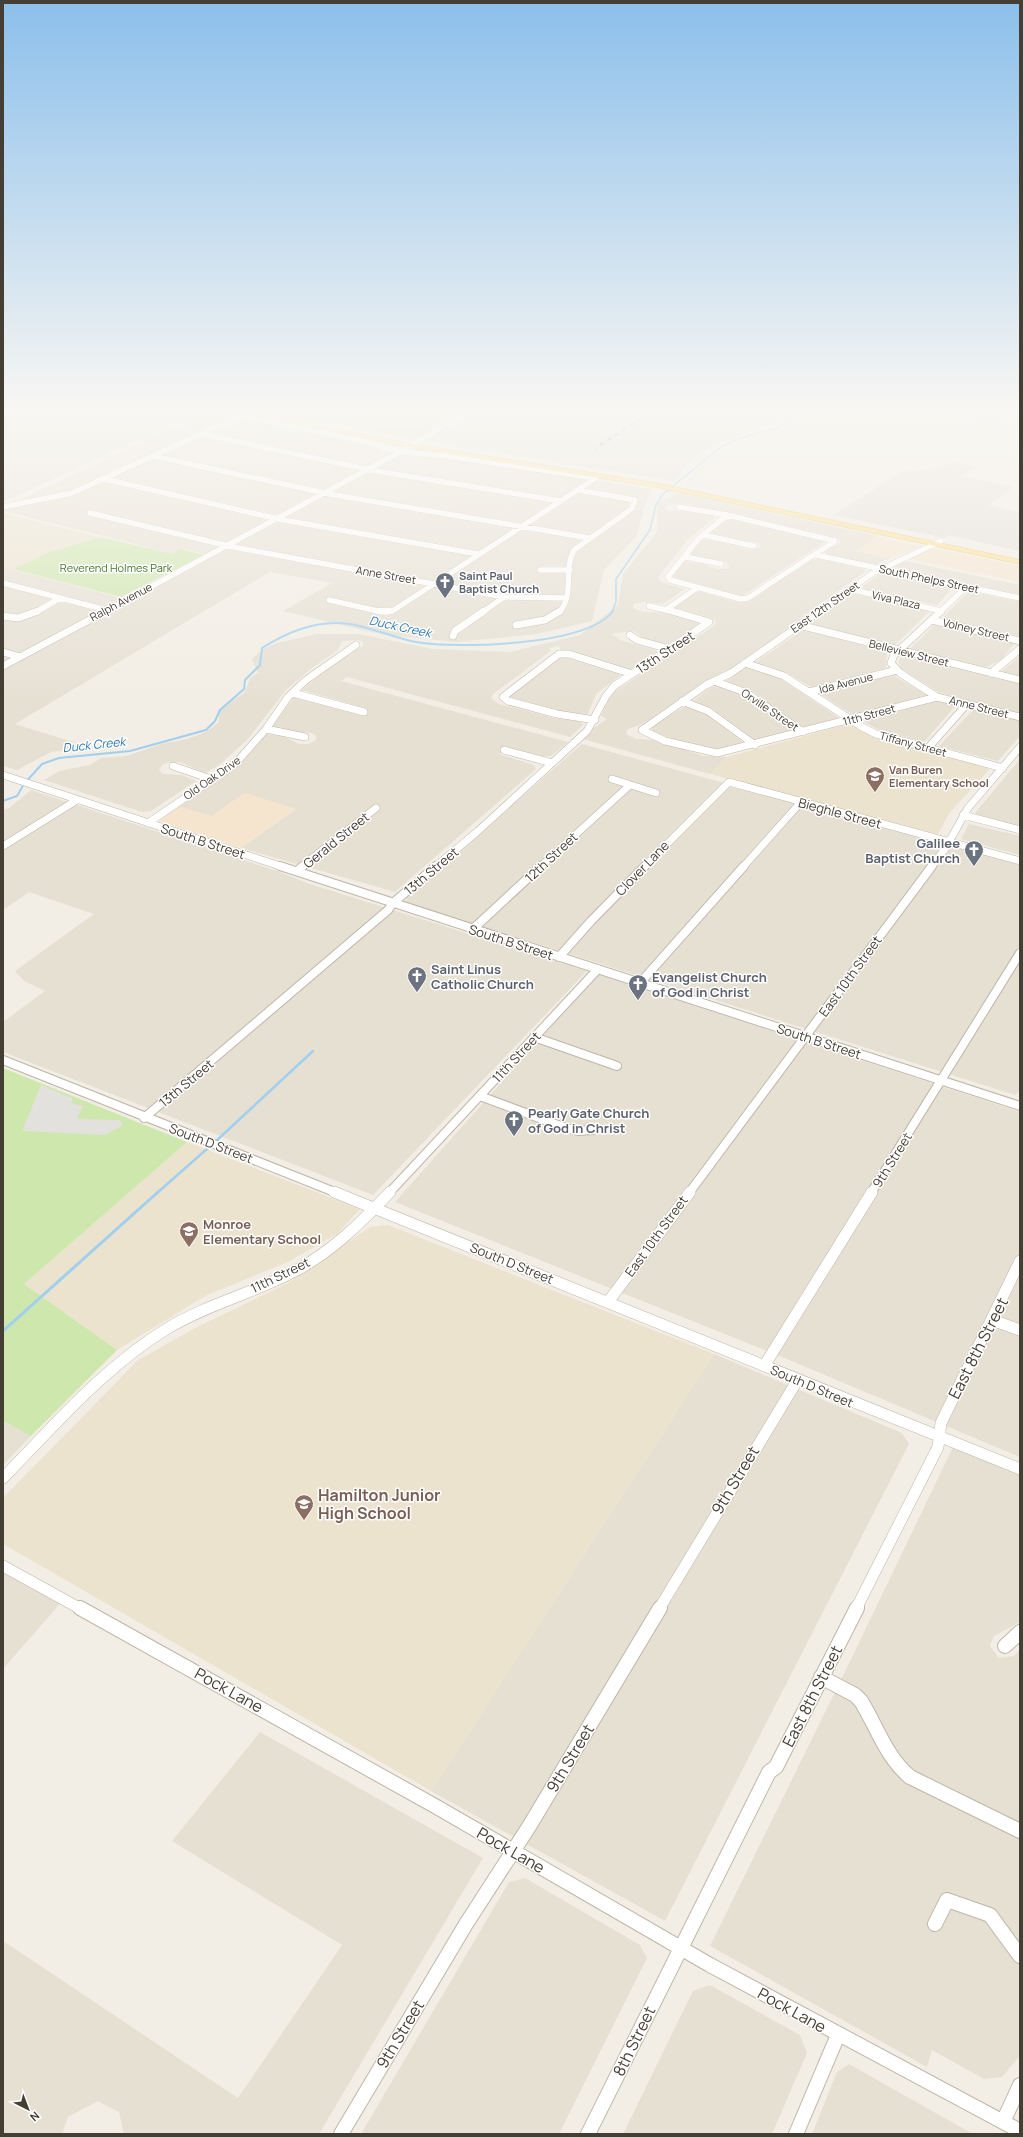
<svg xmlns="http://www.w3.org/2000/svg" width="1023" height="2137" viewBox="0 0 1023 2137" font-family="Manrope,sans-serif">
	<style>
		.residential { fill: #e6e0d3 }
		.commercial { fill: #f5e5cf }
		.industrial { fill: #e4e0da }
		.education { fill: #ece3ce }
		.green { fill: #cde7ad }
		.parking { fill: #e3e1dd }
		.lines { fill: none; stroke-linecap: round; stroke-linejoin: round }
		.stream-far3 { stroke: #a0cff0; stroke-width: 1.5 }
		.stream-far2 { stroke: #a0cff0; stroke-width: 2 }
		.stream-far1 { stroke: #a0cff0; stroke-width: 2.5 }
		.stream { stroke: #a0cff0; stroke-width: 3 }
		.minor-far4-casing { stroke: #beb6a7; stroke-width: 6 }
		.minor-far3-casing { stroke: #beb6a7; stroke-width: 8 }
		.minor-far2-casing { stroke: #beb6a7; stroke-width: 10 }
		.minor-far1-casing { stroke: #beb6a7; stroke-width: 12 }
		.minor-casing { stroke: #beb6a7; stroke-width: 16 }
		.major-casing { stroke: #e4bd61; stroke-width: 1 }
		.minor-far4 { stroke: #fff; stroke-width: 5.5 }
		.minor-far3 { stroke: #fff; stroke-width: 7 }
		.minor-far2 { stroke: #fff; stroke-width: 8 }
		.minor-far1 { stroke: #fff; stroke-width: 11 }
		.minor { stroke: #fff; stroke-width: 14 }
		.major { fill: #fee091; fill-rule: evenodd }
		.rail-casing { stroke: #949494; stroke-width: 2.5 }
		.rail { stroke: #fff; stroke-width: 1.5; stroke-dasharray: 4.5; stroke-linecap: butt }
		.labels { text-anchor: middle; stroke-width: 3; stroke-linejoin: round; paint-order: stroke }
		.far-park-label { font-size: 11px; fill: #457628; stroke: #fff }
		.far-street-label { font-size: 11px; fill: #453e34; stroke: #fff }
		.far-worship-label { font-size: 11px; font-weight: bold; fill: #5b616d; stroke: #fff; text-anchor: start }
		.far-education-label { font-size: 11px; font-weight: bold; fill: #785e54; stroke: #fff; text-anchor: start }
		.far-water-label { font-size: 12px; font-style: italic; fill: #2d79b0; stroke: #fff }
		.street-label { font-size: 13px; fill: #453e34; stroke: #fff }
		.worship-label { font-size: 13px; font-weight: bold; fill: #5b616d; stroke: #fff; text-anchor: start }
		.education-label { font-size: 13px; font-weight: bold; fill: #785e54; stroke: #fff; text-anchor: start }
		.near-street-label { font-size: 16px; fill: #453e34; stroke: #fff }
		.near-education-label { font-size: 16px; font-weight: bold; fill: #785e54; stroke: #fff; text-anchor: start }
	</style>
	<rect width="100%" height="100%" fill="#f2eee5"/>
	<path class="residential" d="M211 410H219L402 449 650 489 636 537 604 570 592 621 537 634 456 642 380 634 283 611 332 583 270 572 15 724 89 747 51 752 17 770 3 766V567L129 600 206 554 183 549 174 554 3 511V508Z
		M679 493 878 536 856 551 891 558 875 565 827 555 824 552 840 543 839 539 682 504 666 505 665 509 672 511H692L716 517 690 537 658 577 661 582 685 589 663 604 643 602 633 604V608L644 612H664L698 622 700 624 667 645 645 640 634 631 615 633 611 636H616L620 640 656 650 657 652 631 669H627L561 650 558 646 549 648 551 651 493 694 491 698 499 704 555 718 581 722 583 725 570 737 347 677 341 681 568 742 551 756 543 757 507 748 499 754 534 765 536 769 395 892 241 848 295 810 245 793 211 817 177 806 247 756 267 734 285 737 299 744H309L316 740V736L312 733 295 732 273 726 294 697 357 714 365 708 302 690 329 667 363 646V642L358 640 342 641 338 650 312 668 286 690 247 740 218 766 205 773 180 762H170L162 765 159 770 162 774 182 775 196 781 151 811 142 812 44 780 59 771 90 765 101 758 127 756 161 744 187 739 206 732 219 722 218 710 244 693 251 677 258 673 252 659 263 649 277 643 316 634H359L432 649 510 652 580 635 618 605 623 574 657 532 658 503Z
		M731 519 824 540 825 542 742 596 672 577 684 561 703 564 717 569H726L730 566 725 561 709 560 690 554 702 539 736 545 749 550 762 547 757 542 741 541 708 533 727 520Z
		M819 559 864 569 866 571 727 672 700 684 643 724 628 729 626 734 636 739 655 740 704 756 727 757 710 774 579 738 607 719 601 716 612 693 714 626 716 622 711 618 674 607 696 592H701L736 602H748L812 560Z
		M905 561 1020 585V595L897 569 894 566Z
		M881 573H886L953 587 937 605 863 589 862 587Z
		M969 591 1020 602V637L941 619Z
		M855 593 930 611 895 645 809 625 851 594Z
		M935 624 1015 643 1001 660 984 668 909 650Z
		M803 630 887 651 886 668 811 687 789 674 756 662Z
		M907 655 1020 683V714L938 692 902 669 898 661 902 656Z
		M1020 656V677L1001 672Z
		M564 657 619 674 620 676 596 694 588 714 583 715 563 712 510 699 509 696 559 658Z
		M747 667 775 675 839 718 803 727 751 690 726 681Z
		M893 675 927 695 853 715 822 695 824 693Z
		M719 686 744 695 793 730 755 740 712 708 693 701 711 687Z
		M937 701 957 704 924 742 881 731 863 721Z
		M687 705 705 713 744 743 723 749 708 750 652 732V727Z
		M973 710 1020 721V736L998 761 939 746Z
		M582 744 1020 864V1090L1015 1095 405 902 408 896Z
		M1020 759V826L977 815 975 813Z
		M31 790 277 871 310 884 587 971 373 1195 3 1052V1022L45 991 24 981 15 971 94 914 29 892 3 910V810L9 808Z
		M969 824 1020 836V855L961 839Z
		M598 974 1020 1112V1457L782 1357 395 1202Z
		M714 1354 902 1433 909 1444 665 1921 431 1791Z
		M3 1421 31 1436 3 1465Z
		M955 1443 1020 1470V1622L994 1636 990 1646 999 1658 1014 1656 1020 1649V1824L911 1771 896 1756 867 1698 841 1680Z
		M3 1562 65 1598 3 1669Z
		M835 1692 855 1704 881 1755 905 1782 1020 1837V2056L1002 2077 984 2079 932 2050 927 2067 710 1946Z
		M260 1732 483 1858 319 2134H124L119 2112 98 2101 68 2117 62 2134H3V1941L238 2098 342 1945 172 1841Z
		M525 1878 640 1945 647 1958 559 2134H361L509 1882Z
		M710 1985 800 2035 807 2053 772 2134H623L693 1991Z
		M849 2064 973 2134H812L837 2072Z"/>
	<path class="commercial" d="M877 537 920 546 891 558 855 551Z
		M933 548 1020 566V582L908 559Z
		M245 793 296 809 241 848 159 821 179 806 211 816Z"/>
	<path class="industrial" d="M3 410H204L3 502Z
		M268 410H371L341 425Z
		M475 410H785L775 423 723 441 695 455 673 481 420 440Z
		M952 462 975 467 962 476 1013 487 989 505 1020 513V551L947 535 944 538 834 515 901 472 930 469 945 466Z"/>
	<path class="education" d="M3 513 100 537 50 552 13 569 3 567Z
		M849 724 873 736 984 765 989 770 950 812 938 834 710 774 727 757Z
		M187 1142 360 1209 337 1234 288 1262 207 1295 117 1350 24 1284Z
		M388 1225 714 1354 431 1791 3 1544V1498L138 1360 199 1326 288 1283 370 1227Z"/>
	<path class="green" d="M371 410H475L420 440 341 425Z
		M100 537 173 554 181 549 204 555 121 597 13 569 50 552Z
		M3 1068 187 1142 24 1284 117 1350 31 1436 3 1421Z"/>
	<path class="parking" d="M41 1085 72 1098V1103L83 1106 77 1119 120 1120 123 1125 105 1135 22 1131Z"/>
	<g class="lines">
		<path class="stream-far3" d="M933 410 1020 428
			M612 612 616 602V579L650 530 656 505 662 495 722 446 737 439 778 428 795 418 800 410"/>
		<path class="stream-far2" d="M3 801 17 796 24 784 42 764 59 758 130 751 206 730 215 721 220 710 244 689 245 680 260 665 262 648C284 634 310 623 336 623 363 623 389 637 416 642 457 649 587 646 613 611"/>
		<path class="stream-far1" d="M215 1142 313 1051
			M157 1193 208 1148"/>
		<path class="stream" d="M3 1331 158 1192"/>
		<defs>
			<path id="minor-far4" d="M213 410 371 443 400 452 447 456 595 478
				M201 434 376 471 561 501
				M153 456 329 494 589 538
				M104 479 283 520 478 554
				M3 507 72 493 240 416
				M679 507 727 515 835 541
				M90 513 233 547 504 597 566 598
				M727 515 699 538 668 577 670 580 741 599 748 598 835 541
				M703 535 754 546
				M816 555 1020 598
				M686 557 721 564
				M540 570H570
				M3 583 106 610
				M850 589 941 611
				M329 600 382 612
				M649 606 675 612
				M667 609 697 588
				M36 612 60 598
				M104 612 400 452 471 410
				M386 612 394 610 596 478
				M483 612 504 597
				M559 612C575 596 563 569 574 550L626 513 632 508 635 500 578 490
				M818 612 873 573 941 541
				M940 612 966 587"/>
			<path id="minor-far3" d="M378 611H391
				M820 611 731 673 706 685 642 730 665 741 717 753 937 697
				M939 611H941
				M941 611 894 655 891 663 900 673 937 697 1020 717
				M3 616 18 618 38 611
				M932 620 1020 641
				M516 625 545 620 560 611
				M799 625 1020 680
				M630 635 637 640 669 649
				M453 636 455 631 484 611
				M3 652 20 657
				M745 663 784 676 862 727 876 734 1003 768
				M3 666 106 611
				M991 673 1020 649
				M714 681 747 693 803 732
				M809 692 897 670
				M293 693 364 712
				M682 701 708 711 755 745
				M595 720 557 714 508 701 503 697 559 654H569L632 674
				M266 729 305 737
				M928 748 967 704
				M504 750 552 763
				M173 766 211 779
				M3 775 283 867
				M612 779 656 793
				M963 815 1020 830
				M148 823 235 764 266 729 288 697 306 680 356 645
				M3 846 77 800
				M301 867 376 808
				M435 867 478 831 587 731 606 696 614 686 709 622 672 611
				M540 867 630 785
				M644 867 729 782 1020 861
				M743 867 801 802
				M931 867 945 849 968 808 1020 747"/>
			<path id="minor-far2" d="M280 866 1020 1106
				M297 871 303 866
				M473 929 541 866
				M559 957 591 921 645 866
				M640 983 744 866
				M534 1037 617 1066
				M3 1060 337 1193
				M480 1096 566 1128 578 1131 593 1130
				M144 1118 388 910 393 903 436 866
				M389 1193 598 969
				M689 1193 932 866
				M871 1193 1020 953"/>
			<path id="minor-far1" d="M334 1192 1020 1469
				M608 1302 690 1192
				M992 1320 1020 1330
				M764 1366 872 1192
				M3 1478C55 1425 104 1367 168 1328 208 1304 254 1293 295 1271 331 1252 362 1222 390 1192
				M3 1566 81 1609
				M659 1609 797 1381
				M856 1609 938 1447 941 1423 1020 1261"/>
			<path id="minor" d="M80 1608 435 1806 710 1965 1020 2131
				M1005 1646 1020 1632
				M821 1677 855 1695 861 1701C877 1727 886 1757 910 1777L1020 1831
				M935 1924 947 1900 990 1915 1020 1956
				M1003 2122 1020 2085
				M341 2134 466 1924 530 1825 660 1608
				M588 2134 769 1772 776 1767 857 1608
				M796 2134 838 2035"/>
			<path id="major" d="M230 410H243L411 444 656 483 1020 560V564L656 487 411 448Z"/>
		</defs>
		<use href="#minor-far4" class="minor-far4-casing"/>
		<use href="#minor-far3" class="minor-far3-casing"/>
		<use href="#minor-far2" class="minor-far2-casing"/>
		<use href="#minor-far1" class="minor-far1-casing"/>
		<use href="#minor" class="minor-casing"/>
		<use href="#major" class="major-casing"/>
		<use href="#minor-far4" class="minor-far4"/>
		<use href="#minor-far3" class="minor-far3"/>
		<use href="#minor-far2" class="minor-far2"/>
		<use href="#minor-far1" class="minor-far1"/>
		<use href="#minor" class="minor"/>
		<use href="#major" class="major"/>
		<defs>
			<path id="rail" d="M596 448 654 410"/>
		</defs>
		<use href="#rail" class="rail-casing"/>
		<use href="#rail" class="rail"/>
	</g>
	<linearGradient id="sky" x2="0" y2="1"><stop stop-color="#8bbfeb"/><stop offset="0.58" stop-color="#f9f7f3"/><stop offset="1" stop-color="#f9f7f3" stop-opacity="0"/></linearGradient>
	<rect width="1023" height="709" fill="url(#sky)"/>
	<defs>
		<symbol id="church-pin" viewBox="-11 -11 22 30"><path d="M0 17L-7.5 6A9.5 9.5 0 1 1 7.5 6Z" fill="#6b7280" stroke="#fff"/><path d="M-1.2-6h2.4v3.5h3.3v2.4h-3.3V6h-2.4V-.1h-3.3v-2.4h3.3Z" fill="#fff"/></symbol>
		<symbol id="school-pin" viewBox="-11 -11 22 30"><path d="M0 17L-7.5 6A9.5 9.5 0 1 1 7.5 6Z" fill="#8d6e63" stroke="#fff"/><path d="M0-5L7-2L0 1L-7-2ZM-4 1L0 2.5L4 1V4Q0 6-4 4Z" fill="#fff"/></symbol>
	</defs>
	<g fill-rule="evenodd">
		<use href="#church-pin" x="434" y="571" width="22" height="30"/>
		<use href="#school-pin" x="864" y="765" width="22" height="30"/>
		<use href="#church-pin" x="963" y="839" width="22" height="30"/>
		<use href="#church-pin" x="406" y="965" width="22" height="30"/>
		<use href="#church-pin" x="627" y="973" width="22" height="30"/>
		<use href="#church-pin" x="503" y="1109" width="22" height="30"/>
		<use href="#school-pin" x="178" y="1220" width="22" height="30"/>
		<use href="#school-pin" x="293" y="1493" width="22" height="30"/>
	</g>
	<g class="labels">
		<g class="far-park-label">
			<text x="116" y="572">Reverend Holmes Park</text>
		</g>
		<g class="far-street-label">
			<text transform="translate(386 575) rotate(10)" y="4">Anne Street</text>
			<text transform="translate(929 579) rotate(12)" y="4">South Phelps Street</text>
			<text transform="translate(896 600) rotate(13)" y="4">Viva Plaza</text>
			<text transform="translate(121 602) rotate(-28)" y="4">Ralph Avenue</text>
			<text transform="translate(825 607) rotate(-35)" y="4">East 12th Street</text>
			<text transform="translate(976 630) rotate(13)" y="4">Volney Street</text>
			<text transform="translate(909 653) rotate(14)" y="4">Belleview Street</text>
			<text transform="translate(846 683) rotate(-14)" y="4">Ida Avenue</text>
			<text transform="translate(979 707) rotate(14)" y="4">Anne Street</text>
			<text transform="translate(770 710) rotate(34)" y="4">Orville Street</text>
			<text transform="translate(869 715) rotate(-15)" y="4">11th Street</text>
			<text transform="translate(913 744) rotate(15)" y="4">Tiffany Street</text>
			<text transform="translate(212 778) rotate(-35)" y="4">Old Oak Drive</text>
		</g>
		<g class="far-worship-label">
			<text x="459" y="580">Saint Paul<tspan x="459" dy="13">Baptist Church</tspan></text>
		</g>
		<g class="far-education-label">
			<text x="889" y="774">Van Buren<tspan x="889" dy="13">Elementary School</tspan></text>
		</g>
		<g class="far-water-label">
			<text transform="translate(400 627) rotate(12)" y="4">Duck Creek</text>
			<text transform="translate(94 745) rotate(-6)" y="4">Duck Creek</text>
		</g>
		<g class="street-label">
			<text transform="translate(665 652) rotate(-33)" y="5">13th Street</text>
			<text transform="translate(840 813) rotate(15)" y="5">Bieghle Street</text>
			<text transform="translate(336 840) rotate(-39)" y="5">Gerald Street</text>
			<text transform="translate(203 841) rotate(18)" y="5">South B Street</text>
			<text transform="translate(551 857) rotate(-43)" y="5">12th Street</text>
			<text transform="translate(642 868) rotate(-46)" y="5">Clover Lane</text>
			<text transform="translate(431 871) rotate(-40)" y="5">13th Street</text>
			<text transform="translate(511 942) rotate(18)" y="5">South B Street</text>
			<text transform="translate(850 976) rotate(-54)" y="5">East 10th Street</text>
			<text transform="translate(819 1041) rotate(18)" y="5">South B Street</text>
			<text transform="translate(516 1057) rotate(-47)" y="5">11th Street</text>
			<text transform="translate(186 1083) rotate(-40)" y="5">13th Street</text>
			<text transform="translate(211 1143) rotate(21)" y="5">South D Street</text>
			<text transform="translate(892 1160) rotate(-58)" y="5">9th Street</text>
			<text transform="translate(656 1236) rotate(-54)" y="5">East 10th Street</text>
			<text transform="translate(512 1263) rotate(22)" y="5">South D Street</text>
			<text transform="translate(280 1275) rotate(-26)" y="5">11th Street</text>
			<text transform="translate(812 1386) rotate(23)" y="5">South D Street</text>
		</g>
		<g class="worship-label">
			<text x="960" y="848" text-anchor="end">Galilee<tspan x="960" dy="15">Baptist Church</tspan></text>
			<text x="431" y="974">Saint Linus<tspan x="431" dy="15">Catholic Church</tspan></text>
			<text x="652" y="982">Evangelist Church<tspan x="652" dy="15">of God in Christ</tspan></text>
			<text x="528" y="1118">Pearly Gate Church<tspan x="528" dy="15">of God in Christ</tspan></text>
		</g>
		<g class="education-label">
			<text x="203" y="1229">Monroe<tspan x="203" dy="15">Elementary School</tspan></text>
		</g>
		<g class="near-street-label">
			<text transform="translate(978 1348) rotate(-63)" y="6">East 8th Street</text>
			<text transform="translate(735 1480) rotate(-59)" y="6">9th Street</text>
			<text transform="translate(229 1690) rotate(29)" y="6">Pock Lane</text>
			<text transform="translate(812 1696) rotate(-63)" y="6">East 8th Street</text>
			<text transform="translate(570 1758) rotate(-59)" y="6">9th Street</text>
			<text transform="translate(511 1850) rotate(30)" y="6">Pock Lane</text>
			<text transform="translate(792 2010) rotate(29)" y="6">Pock Lane</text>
			<text transform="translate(400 2034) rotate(-59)" y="6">9th Street</text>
			<text transform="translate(634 2041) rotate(-64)" y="6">8th Street</text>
		</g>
		<g class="near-education-label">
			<text x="318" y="1501">Hamilton Junior<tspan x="318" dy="18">High School</tspan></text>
		</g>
	</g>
	<rect width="1023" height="2137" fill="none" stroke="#453e34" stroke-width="8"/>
	<g transform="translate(28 2109) rotate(138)" stroke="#ffffff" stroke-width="3" paint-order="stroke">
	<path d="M0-3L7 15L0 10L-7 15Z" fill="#453e34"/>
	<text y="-6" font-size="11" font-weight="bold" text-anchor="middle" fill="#453e34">N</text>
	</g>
</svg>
